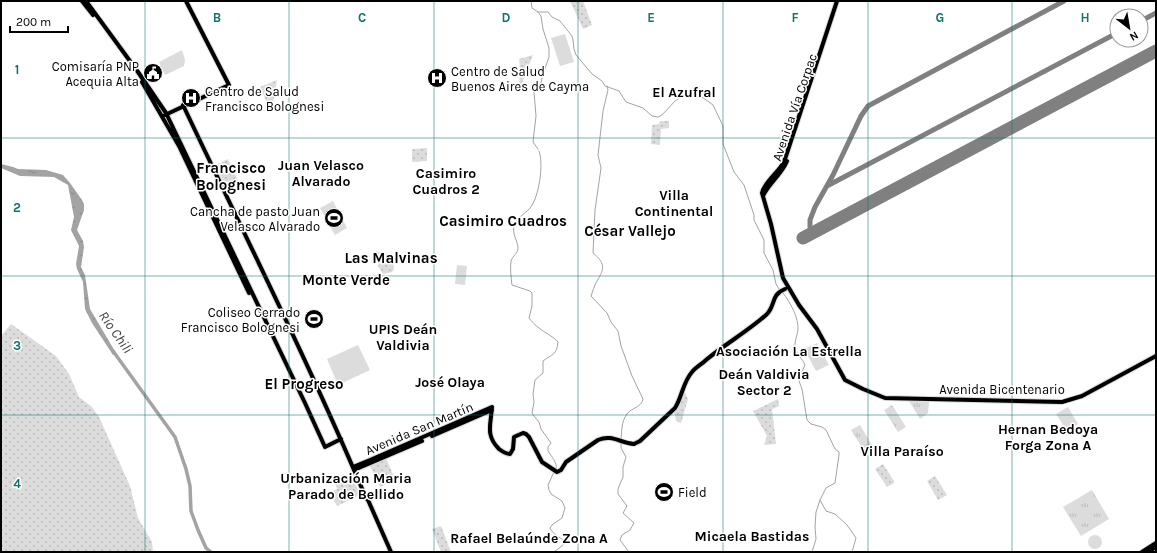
<svg xmlns="http://www.w3.org/2000/svg" width="1157" height="553" viewBox="0 0 1157 553" font-family="Karla,sans-serif">
	<style>
		.grass { fill: url(#grass-tufts) }
		.park { fill: url(#park-dots) }
		.garden { fill: #dcdcdc }
		.water { fill: url(#water-ripples) }
		.lines { fill: none; stroke-linecap: round; stroke-linejoin: round }
		.stream { stroke: #a3a3a3; stroke-width: 1 }
		.river { stroke: #a3a3a3; stroke-width: 3.5 }
		.taxiway { stroke: #808080; stroke-width: 5 }
		.runway { stroke: #808080; stroke-width: 13 }
		.major-casing { stroke: #dbdbdb; stroke-width: 6 }
		.major { stroke: #000; stroke-width: 4 }
		.grid { fill: none; stroke: #0f766e; stroke-width: 1; stroke-opacity: 0.55 }
		.labels { text-anchor: middle; stroke-width: 3; stroke-linejoin: round; paint-order: stroke }
		.poi-label { font-size: 13px; fill: #000; stroke: #fff; text-anchor: end }
		.street-label { font-size: 13px; fill: #000; stroke: #fff }
		.neighbourhood-label { font-size: 14px; font-weight: bold; fill: #000; stroke: #fff }
		.water-label { font-size: 14px; font-style: italic; fill: #444; stroke: #fff }
		.quarter-label { font-size: 15px; font-weight: bold; fill: #000; stroke: #fff }
		.grid-label { font-size: 13px; text-anchor: middle; font-weight: bold; fill: #0f766e; stroke: #fff; stroke-width: 3; stroke-linejoin: round; paint-order: stroke }
	</style>
	<defs>
		<pattern id="grass-tufts" width="24" height="20" patternUnits="userSpaceOnUse"><rect width="24" height="20" fill="#dcdcdc"/><path d="M3 7l-1-3M5 7V3M7 7l1-3M15 17l-1-3M17 17v-4M19 17l1-3" fill="none" stroke="#bbb"/></pattern>
		<pattern id="park-dots" width="8" height="8" patternUnits="userSpaceOnUse"><rect width="8" height="8" fill="#dcdcdc"/><path d="M2 2h.1M6 6h.1" fill="none" stroke="#bbb" stroke-width="1.8" stroke-linecap="round"/></pattern>
		<pattern id="water-ripples" width="26" height="14" patternUnits="userSpaceOnUse"><rect width="26" height="14" fill="#a3a3a3"/><path d="M2 4q2-2 4 0t4 0M15 11q2-2 4 0t4 0" fill="none" stroke="#8b8b8b"/></pattern>
	</defs>
	<rect width="100%" height="100%" fill="#fff"/>
	<path class="grass" d="M909 401 929 402 928 413 920 419Z
		M892 405 906 427 898 432 884 410Z
		M860 425 873 447 865 452 851 430Z
		M1092 490 1109 519 1081 536 1063 507Z"/>
	<path class="park" d="M570 1H583L592 25 583 29Z
		M533 55 522 83 519 88 520 68 519 59Z
		M277 80 273 103 268 105 260 87Z
		M660 121H669V128L661 129 660 145 651 144 652 125 659 124Z
		M427 148V161L412 162V149Z
		M228 159 240 185 228 191 215 165Z
		M375 251 392 255 394 269 392 272 383 274 378 266 379 262Z
		M11 324 56 356 69 374 79 397 92 407 99 417 130 486 138 518 152 542 153 552H1V336Z
		M684 390 688 399 681 423 676 421 675 415 673 412Z
		M778 399 779 406 772 409 776 444 764 445 767 436 753 411Z
		M386 458 395 479 380 487 370 466Z
		M883 464 894 481V483L887 487 875 469Z
		M352 475 360 495 337 506 330 493 337 489 335 483Z
		M935 476 947 495 938 500 927 481Z
		M441 526 451 552H441L432 529Z"/>
	<path class="garden" d="M565 34 574 62 560 66 551 38Z
		M182 50 185 60 184 66 165 75 159 62Z
		M333 201 347 228 335 235 320 208Z
		M457 265 467 266 465 285 455 284Z
		M817 343 829 365 816 371 804 349Z
		M358 345 370 370 338 385 327 359Z
		M1068 407 1078 424 1067 431 1056 414Z
		M1088 542a7 7 0 1 1 14 0a7 7 0 1 1-14 0Z"/>
	<path class="water" d="M1 164 13 167 18 169 46 170 63 175 70 183 82 200 84 204V210L77 230 83 241 84 247 81 267 85 275 90 309 116 353 113 355 92 323 85 309 83 282 77 269 76 264 79 246 71 230 74 217 68 185 54 177 20 176 1 168Z"/>
	<g class="lines">
		<path class="stream" d="M531 1 532 8 538 12 541 16 543 29 549 48V57L543 74 541 83 536 87 534 92 536 116 533 142 538 149
			M538 12H548L552 17 560 21 572 36 573 40 574 49 576 55 592 74 602 81 605 86 619 91 626 102 643 108 652 116 658 117 662 115 675 101 684 95 695 92 713 105 723 126V144L734 172 744 185 754 215V220L764 240V253L773 270 776 284 779 289
			M607 86 608 90 603 111 598 155 601 168 595 210 593 253C605 263 605 268 597 281 594 286 593 291 591 296L607 313 611 322 618 331 621 346 632 376 643 399C642 407 631 408 627 414 621 422 622 431 621 440
			M539 151C544 163 539 198 530 208 525 214 516 218 514 226 512 233 517 240 518 247 518 254 513 255 511 261 510 268 511 278 512 285L530 291 532 293V306L529 318C532 322 535 325 539 328 545 333 553 336 558 342 557 355 552 354 543 361V373L535 380 533 394 534 402 532 413 534 416 539 422 541 429 551 443 548 447V451C551 456 558 463 556 469
			M783 293C790 302 799 318 798 330 797 336 794 343 795 349 797 355 803 359 805 365L800 376 799 381 802 389 807 420 811 424 822 427 826 430 835 449 839 452V455L835 483 826 488 820 500 826 511 835 514 847 525 854 535 856 538 852 552
			M621 443V448L626 457 623 467V477L618 489V494L627 506 623 513 634 523 630 530 622 535 620 540 629 552
			M554 552 563 545 564 541C559 536 553 535 550 528L552 525 562 518 565 508 562 501 551 494 549 490 548 485 554 472
			M812 552 816 539 815 527 816 512 820 500"/>
		<path class="river" d="M113 351 175 437 186 469 190 486 191 511 198 530 206 548 211 552"/>
		<path class="taxiway" d="M1141 21 1156 13
			M827 186 1117 33
			M817 230H812L810 227V220L815 207 833 175 861 116 868 106 1064 1"/>
		<path class="runway" d="M803 238 1156 51"/>
		<defs>
			<path id="major" d="M82 1 93 15
				M86 1 138 72 166 113 305 403 325 447 341 439
				M837 1 784 162C779 172 764 182 762 193L771 224 783 278 799 305 817 329 845 380 863 389 885 398 1062 402 1082 396 1156 356
				M142 82 179 146 249 293
				M183 105C245 236 310 365 366 498L368 500 391 552
				M165 115 229 85 186 1
				M763 196C769 183 782 174 787 161
				M432 436 492 410
				M353 467 370 460 492 407C491 424 485 435 499 449 503 452 506 454 510 454L513 449 514 437 523 433 526 434 529 437 542 462 557 472 561 470 566 462 598 440C612 434 620 443 634 444L640 441 675 408C682 397 683 382 692 372 696 367 702 364 706 360 725 344 747 332 766 315 776 306 770 295 785 289
				M354 470 422 441
				M1142 552 1156 543
				M1148 552 1156 547"/>
		</defs>
		<use href="#major" class="major-casing"/>
		<use href="#major" class="major"/>
	</g>
	<path class="grid" d="M145 1V552M289 1V552M434 1V552M578 1V552M723 1V552M868 1V552M1012 1V552M1 138H1156M1 276H1156M1 415H1156"/>
	<defs>
		<symbol id="civic-disc" viewBox="-11 -11 22 22"><circle r="9.5" fill="#000" stroke="#fff"/><path d="M-.6-6.5H3V-4.5H.6V-3L4-1V1h2V6H-6V1h2V-1L-.6-3ZM-1.2 2.5V6h2.4V2.5Z" fill="#fff"/></symbol>
		<symbol id="hospital-disc" viewBox="-11 -11 22 22"><circle r="9.5" fill="#000" stroke="#fff"/><path d="M-5-5h3v3.5h4V-5h3V5h-3V1.5h-4V5h-3Z" fill="#fff"/></symbol>
		<symbol id="stadium-disc" viewBox="-11 -11 22 22"><circle r="9.5" fill="#000" stroke="#fff"/><path d="M0-5a6.5 5 0 1 0 0 10a6.5 5 0 1 0 0-10ZM-3.5-1.8h7v3.6h-7Z" fill="#fff"/></symbol>
	</defs>
	<g fill-rule="evenodd">
		<use href="#civic-disc" x="142" y="62" width="22" height="22"/>
		<use href="#hospital-disc" x="426" y="67" width="22" height="22"/>
		<use href="#hospital-disc" x="180" y="87" width="22" height="22"/>
		<use href="#stadium-disc" x="323" y="207" width="22" height="22"/>
		<use href="#stadium-disc" x="303" y="308" width="22" height="22"/>
		<use href="#stadium-disc" x="653" y="481" width="22" height="22"/>
	</g>
	<g class="labels">
		<g class="poi-label">
			<text x="139" y="71">Comisaría PNP<tspan x="139" dy="15">Acequia Alta</tspan></text>
			<text x="451" y="76" text-anchor="start">Centro de Salud<tspan x="451" dy="15">Buenos Aires de Cayma</tspan></text>
			<text x="205" y="96" text-anchor="start">Centro de Salud<tspan x="205" dy="15">Francisco Bolognesi</tspan></text>
			<text x="320" y="216">Cancha de pasto Juan<tspan x="320" dy="15">Velasco Alvarado</tspan></text>
			<text x="300" y="317">Coliseo Cerrado<tspan x="300" dy="15">Francisco Bolognesi</tspan></text>
			<text x="678" y="497" text-anchor="start">Field</text>
		</g>
		<g class="street-label">
			<text transform="translate(794 107) rotate(-71)" y="5">Avenida Vía Corpac</text>
			<text x="1002" y="394">Avenida Bicentenario</text>
			<text transform="translate(419 428) rotate(-23)" y="5">Avenida San Martín</text>
		</g>
		<g class="neighbourhood-label">
			<text x="684" y="97">El Azufral</text>
			<text x="321" y="170">Juan Velasco<tspan x="321" dy="16">Alvarado</tspan></text>
			<text x="446" y="178">Casimiro<tspan x="446" dy="16">Cuadros 2</tspan></text>
			<text x="674" y="200">Villa<tspan x="674" dy="16">Continental</tspan></text>
			<text x="403" y="334">UPIS Deán<tspan x="403" dy="16">Valdivia</tspan></text>
			<text x="789" y="356">Asociación La Estrella</text>
			<text x="764" y="379">Deán Valdivia<tspan x="764" dy="16">Sector 2</tspan></text>
			<text x="450" y="387">José Olaya</text>
			<text x="1048" y="434">Hernan Bedoya<tspan x="1048" dy="16">Forga Zona A</tspan></text>
			<text x="902" y="456">Villa Paraíso</text>
			<text x="346" y="483">Urbanización Maria<tspan x="346" dy="16">Parado de Bellido</tspan></text>
			<text x="752" y="541">Micaela Bastidas</text>
			<text x="529" y="543">Rafael Belaúnde Zona A</text>
		</g>
		<g class="water-label">
			<text transform="translate(116 332) rotate(55)" y="5">Río Chili</text>
		</g>
		<g class="quarter-label">
			<text x="231" y="173">Francisco<tspan x="231" dy="17">Bolognesi</tspan></text>
			<text x="503" y="226">Casimiro Cuadros</text>
			<text x="630" y="236">César Vallejo</text>
			<text x="391" y="263">Las Malvinas</text>
			<text x="346" y="285">Monte Verde</text>
			<text x="304" y="389">El Progreso</text>
		</g>
	</g>
	<g class="grid-label">
		<text x="217" y="22">B</text>
		<text x="362" y="22">C</text>
		<text x="506" y="22">D</text>
		<text x="651" y="22">E</text>
		<text x="795" y="22">F</text>
		<text x="940" y="22">G</text>
		<text x="1085" y="22">H</text>
		<text x="17" y="74">1</text>
		<text x="17" y="212">2</text>
		<text x="17" y="350">3</text>
		<text x="17" y="488">4</text>
	</g>
	<rect width="1157" height="553" fill="none" stroke="#000000" stroke-width="4"/>
	<g transform="translate(1129 28) rotate(149)"><circle r="19" fill="#ffffff" stroke="#999999"/>
	<path d="M0-3L7 15L0 10L-7 15Z" fill="#000000"/>
	<text y="-6" font-size="11" font-weight="bold" text-anchor="middle" fill="#000000">N</text>
	</g>
	<path d="M10 26v6h58v-6" fill="none" stroke="#000000" stroke-width="2"/>
	<text x="16" y="26" font-size="12" fill="#000000" stroke="#ffffff" stroke-width="3" paint-order="stroke">200 m</text>
</svg>
